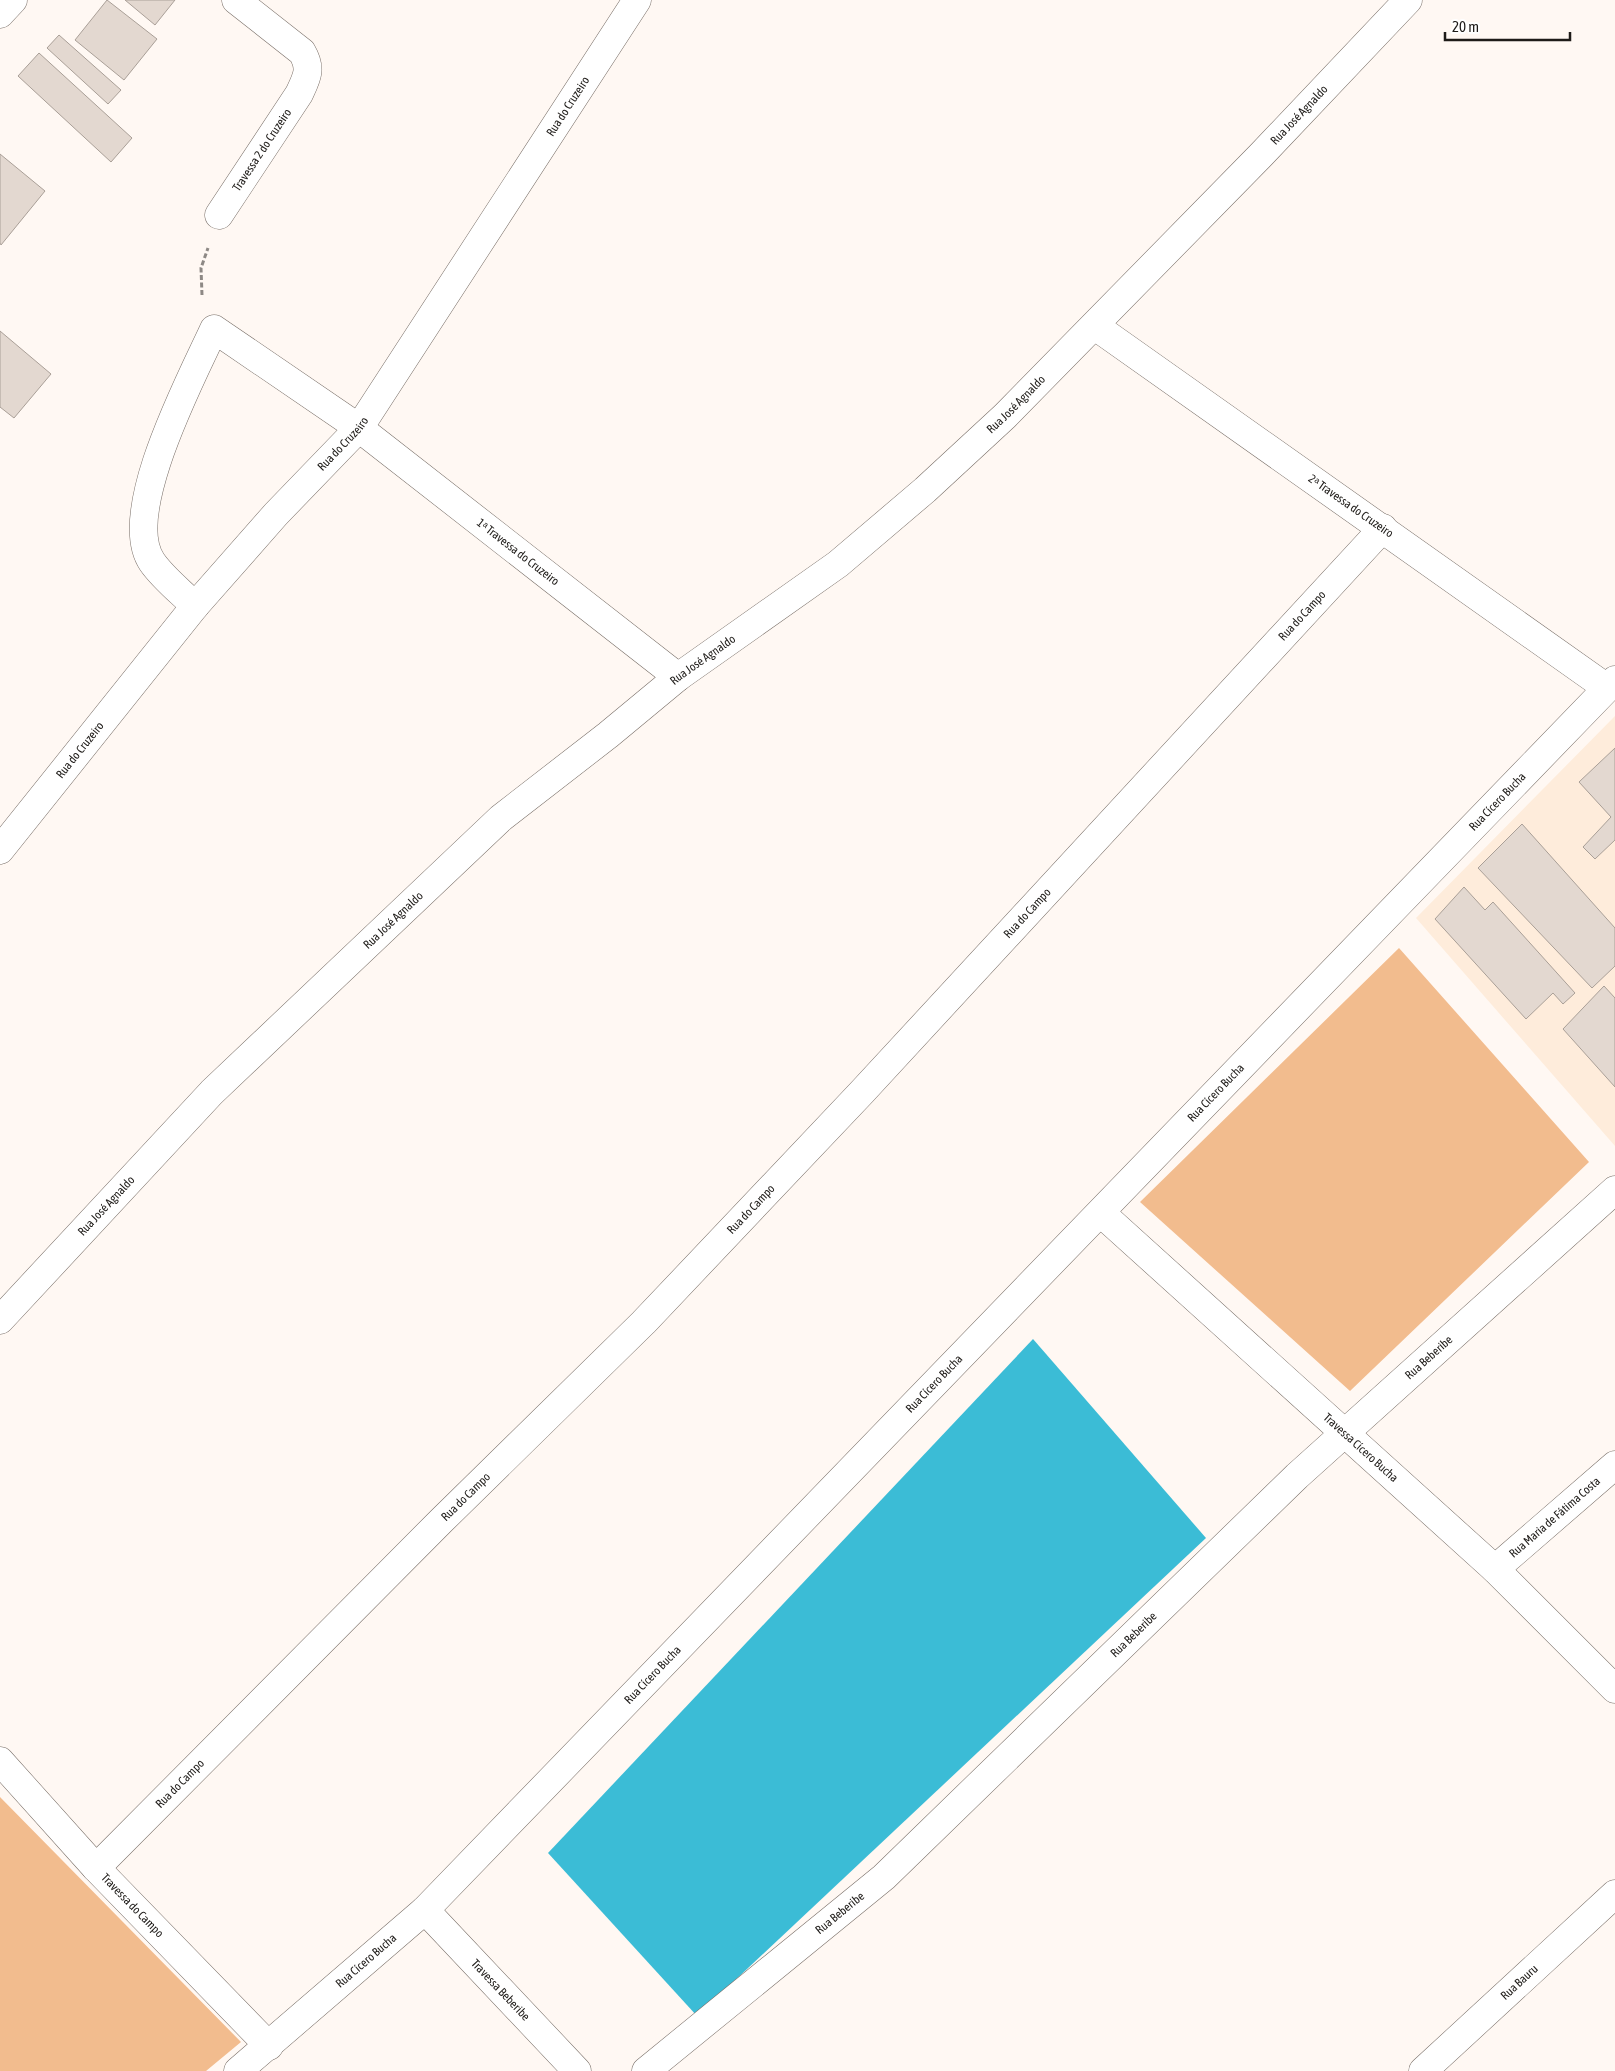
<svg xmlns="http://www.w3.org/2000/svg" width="1615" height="2071" viewBox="0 0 1615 2071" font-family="'Asap Condensed',sans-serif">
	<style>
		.education { fill: #feecdb }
		.green { fill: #f2bc8e }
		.water { fill: #3bbcd6 }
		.building { fill: #e3d8d0; stroke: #a99f97 }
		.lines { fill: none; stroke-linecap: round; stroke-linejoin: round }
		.minor-casing { stroke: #786e67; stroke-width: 29 }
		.path { stroke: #8e8985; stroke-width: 3; stroke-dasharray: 5 2.5; stroke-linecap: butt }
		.minor { stroke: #fff; stroke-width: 28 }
		.labels { text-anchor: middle; stroke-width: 4; stroke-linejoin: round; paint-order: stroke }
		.street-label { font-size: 12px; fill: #1e1b18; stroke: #fff }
	</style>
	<rect width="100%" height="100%" fill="#fff8f3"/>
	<path class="education" d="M1615 716V1146L1416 918Z"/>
	<path class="green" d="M1399 948 1589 1162 1350 1391 1140 1202Z
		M0 1797 241 2042 206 2071H0Z"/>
	<path class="water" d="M1033 1339 1206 1538 697 2016 548 1853Z"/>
	<path class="building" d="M107 0 157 39 124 80 75 40Z
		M125 0H175L155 25Z
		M59 35 121 90 108 104 47 48Z
		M39 53 132 138 111 162 18 76Z
		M0 154 45 191 1 245 0 243Z
		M0 331 51 374 14 418 0 407Z
		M1615 748V840L1595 859 1583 847 1611 817 1579 782Z
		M1522 824 1615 928V966L1592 988 1478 868Z
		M1464 887 1485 910 1493 902 1575 993 1563 1004 1553 993 1526 1019 1435 919Z
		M1604 986 1615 998V1087L1563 1029Z"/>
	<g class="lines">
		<defs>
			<g id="minor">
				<path d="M0 14 13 0"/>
				<path id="s1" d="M219 215 299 94C307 77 312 69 302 52L236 0"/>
				<path d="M1095 326 1607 688"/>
				<path d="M195 606C181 592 163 578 152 562 119 514 192 377 214 329L359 428 678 677"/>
				<path id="s2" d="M0 850 195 606 276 514 359 428 637 0"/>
				<path id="s3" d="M1101 1213 1495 1569 1615 1689"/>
				<path id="s4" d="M0 1320 212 1092 501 818 608 735 678 677 838 564 925 490 1005 416 1261 155 1408 0"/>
				<path id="s5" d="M1495 1569 1615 1465"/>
				<path id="s6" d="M0 1761 96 1868 269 2046"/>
				<path id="s7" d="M96 1868 441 1521 644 1322 862 1092 1383 528"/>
				<path id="s8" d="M425 1910 577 2071"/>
				<path id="s9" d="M238 2071 425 1910 1615 680"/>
				<path id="s10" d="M646 2071 884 1877 1297 1476 1615 1190"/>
				<path id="s11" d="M1423 2071 1615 1894"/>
			</g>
		</defs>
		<use href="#minor" class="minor-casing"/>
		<path class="path" d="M202 295 201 268 208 248"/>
		<use href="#minor" class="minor"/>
	</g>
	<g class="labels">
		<g class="street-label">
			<text dy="4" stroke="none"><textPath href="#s2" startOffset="938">Rua do Cruzeiro</textPath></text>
			<text dy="4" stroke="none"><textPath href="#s4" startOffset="1776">Rua José Agnaldo</textPath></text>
			<text dy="4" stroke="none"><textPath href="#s1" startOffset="78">Travessa 2 do Cruzeiro</textPath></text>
			<text dy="4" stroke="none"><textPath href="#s4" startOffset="1371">Rua José Agnaldo</textPath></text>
			<text dy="4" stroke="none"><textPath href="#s2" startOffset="532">Rua do Cruzeiro</textPath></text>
			<text transform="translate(1351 506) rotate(35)" y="4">2ᵃ Travessa do Cruzeiro</text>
			<text transform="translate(518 552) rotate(38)" y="4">1ᵃ Travessa do Cruzeiro</text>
			<text dy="4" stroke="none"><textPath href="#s7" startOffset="1739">Rua do Campo</textPath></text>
			<text dy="4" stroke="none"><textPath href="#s4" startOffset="966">Rua José Agnaldo</textPath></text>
			<text dy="4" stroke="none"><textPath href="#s2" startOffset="128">Rua do Cruzeiro</textPath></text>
			<text dy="4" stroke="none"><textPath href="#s9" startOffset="1789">Rua Cícero Bucha</textPath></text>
			<text dy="4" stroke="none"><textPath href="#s7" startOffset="1334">Rua do Campo</textPath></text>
			<text dy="4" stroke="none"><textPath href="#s4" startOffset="561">Rua José Agnaldo</textPath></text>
			<text dy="4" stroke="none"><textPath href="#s9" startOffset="1384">Rua Cícero Bucha</textPath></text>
			<text dy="4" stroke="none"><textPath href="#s4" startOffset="156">Rua José Agnaldo</textPath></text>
			<text dy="4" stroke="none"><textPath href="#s7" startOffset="929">Rua do Campo</textPath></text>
			<text dy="4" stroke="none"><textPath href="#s10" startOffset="1060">Rua Beberibe</textPath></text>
			<text dy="4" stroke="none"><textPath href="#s9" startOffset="979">Rua Cícero Bucha</textPath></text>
			<text dy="4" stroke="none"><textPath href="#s3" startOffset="350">Travessa Cícero Bucha</textPath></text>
			<text dy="4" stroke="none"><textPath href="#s7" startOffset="524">Rua do Campo</textPath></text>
			<text dy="4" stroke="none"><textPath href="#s5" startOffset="79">Rua Maria de Fátima Costa</textPath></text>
			<text dy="4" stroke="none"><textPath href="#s10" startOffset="655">Rua Beberibe</textPath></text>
			<text dy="4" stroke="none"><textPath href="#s9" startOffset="574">Rua Cícero Bucha</textPath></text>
			<text dy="4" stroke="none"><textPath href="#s7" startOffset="119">Rua do Campo</textPath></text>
			<text dy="4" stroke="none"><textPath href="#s6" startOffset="196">Travessa do Campo</textPath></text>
			<text dy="4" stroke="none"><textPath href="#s10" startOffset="250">Rua Beberibe</textPath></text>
			<text dy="4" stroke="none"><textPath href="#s9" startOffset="169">Rua Cícero Bucha</textPath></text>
			<text dy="4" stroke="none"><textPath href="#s11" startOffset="131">Rua Bauru</textPath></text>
			<text dy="4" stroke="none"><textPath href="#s8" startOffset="110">Travessa Beberibe</textPath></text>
		</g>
	</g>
	<path d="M1445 32v8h125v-8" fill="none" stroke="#1e1b18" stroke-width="2.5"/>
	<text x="1452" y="32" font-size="15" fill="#1e1b18" stroke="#ffffff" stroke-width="4" paint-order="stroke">20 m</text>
</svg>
